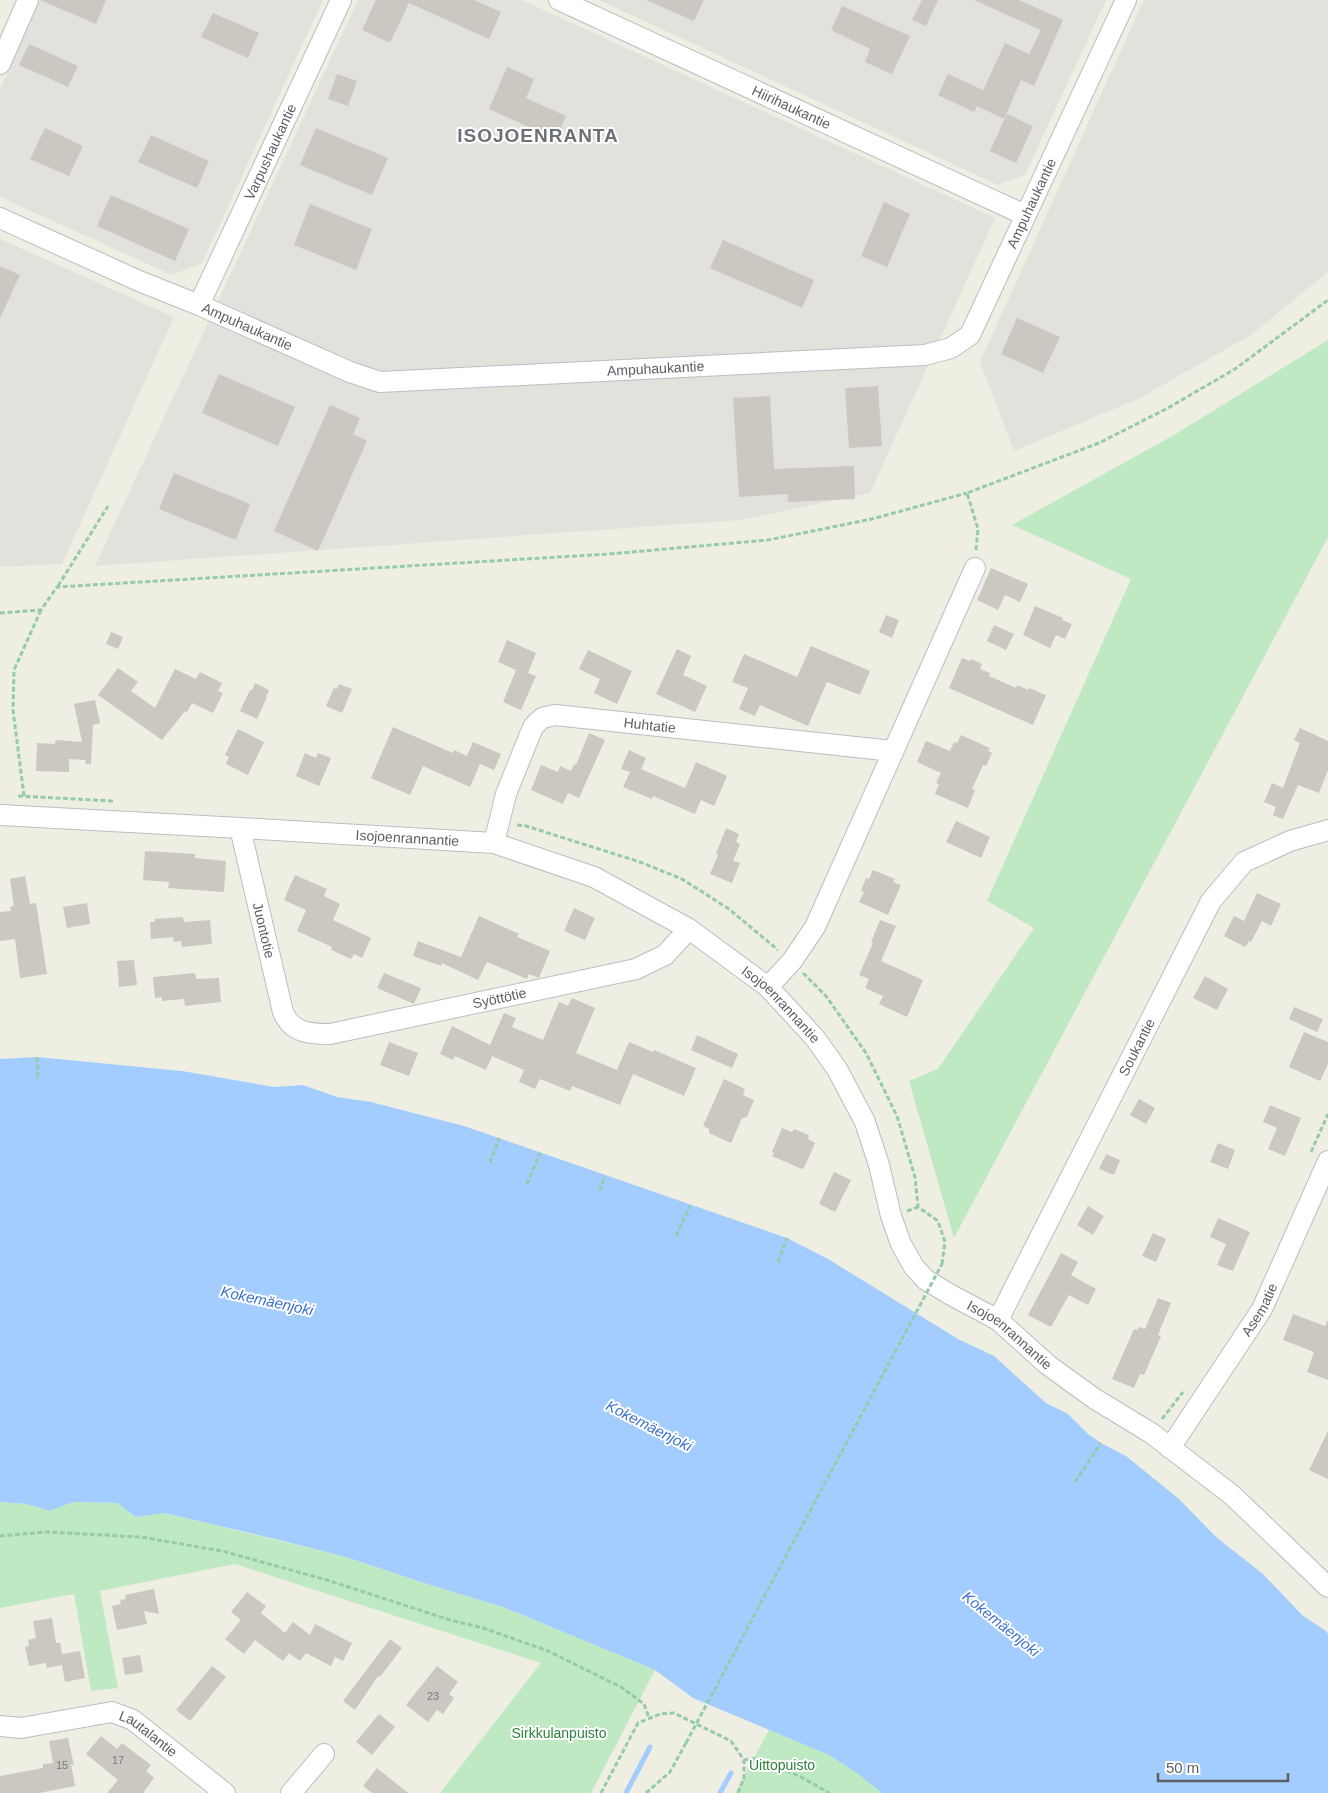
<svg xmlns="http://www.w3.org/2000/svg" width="1328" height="1793" viewBox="0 0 1328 1793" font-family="Helvetica,sans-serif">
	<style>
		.industrial { fill: #e3e1db }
		.green { fill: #bee9c3 }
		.water { fill: #a4cdff }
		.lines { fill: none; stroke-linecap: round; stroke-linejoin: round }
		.stream { stroke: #a4cdff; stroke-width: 5 }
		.building { fill: #cac8c0 }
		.minor-casing { stroke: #bbbdc3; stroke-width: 22 }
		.path { stroke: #96caac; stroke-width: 3; stroke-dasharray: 5 2.5; stroke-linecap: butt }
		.minor { stroke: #fff; stroke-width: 20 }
		.path-bridge { stroke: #96caac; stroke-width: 3; stroke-dasharray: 5 2.5; stroke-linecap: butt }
		.labels { text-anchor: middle; stroke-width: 4; stroke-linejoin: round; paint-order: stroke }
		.number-label { font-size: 11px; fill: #77797c }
		.street-label { font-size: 14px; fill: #5b5f65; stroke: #fff }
		.park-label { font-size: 14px; fill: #2d823b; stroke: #fff }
		.water-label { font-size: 15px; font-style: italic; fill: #3d72cc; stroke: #fff }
		.district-label { font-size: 19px; font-weight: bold; letter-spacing: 1px; fill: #6c7177; stroke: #fff }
	</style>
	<rect width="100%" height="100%" fill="#efeee3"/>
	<path class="industrial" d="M40 0H323L202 263 172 275 0 197V90Z
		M358 0H522L995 218 870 493 740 520 95 566Z
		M599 0H1106L1025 175 998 185Z
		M1144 0H1328V272L1251 335 1140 398 1014 451 980 362Z
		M0 239 174 317 62 564 0 567Z"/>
	<path class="green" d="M1328 340V537L954 1238 909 1081 938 1069 1034 928 987 901 1131 579 1012 525 1174 435Z
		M0 1502 26 1504 50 1511 73 1502 117 1503 136 1517 164 1513 346 1557 433 1586 503 1607 655 1670 591 1793H440L541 1663 235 1564 100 1591 118 1688 91 1691 74 1594 0 1608Z
		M769 1730 829 1755 858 1774 882 1793H735Z"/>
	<path class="water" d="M37 1057 182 1071 274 1087 303 1085 337 1097 371 1102 464 1126 787 1238 828 1259 958 1339 994 1356 1046 1403 1068 1414 1088 1434 1101 1443 1126 1456 1179 1499 1216 1537 1263 1574 1302 1615 1326 1631 1328 1634V1793H882L858 1774 829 1755 693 1698 655 1670 503 1607 433 1586 346 1557 279 1540 164 1513 136 1517 117 1503 73 1502 50 1511 26 1504 0 1502V1059Z"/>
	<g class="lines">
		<path class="stream" d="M626 1793 650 1747
			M720 1793 731 1773"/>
	</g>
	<path class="building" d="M40 0H106L96 24Z
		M376 0H474L501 12 489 39 409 3 390 43 362 30Z
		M646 0H704L694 21Z
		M922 0H938L926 26 912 20Z
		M974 0H1019L1063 20 1034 86 1021 80 1004 119 977 106 974 112 938 95 948 74 983 90 1005 43 1029 54 1041 30Z
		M842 6 910 36 892 74 865 62 870 49 831 30Z
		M213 13 259 33 248 58 201 37Z
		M29 44 78 66 68 87 19 65Z
		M507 67 534 79 526 98 566 116 556 139 489 109Z
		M337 74 357 81 348 106 328 99Z
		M1007 114 1033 126 1016 163 990 151Z
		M45 128 83 146 69 176 30 159Z
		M316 128 388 158 372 195 300 165Z
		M151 135 209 161 197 188 138 162Z
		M111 195 189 229 175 261 97 226Z
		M884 202 910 214 887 267 861 256Z
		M310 204 372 229 356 270 294 245Z
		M723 240 814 280 802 308 710 268Z
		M0 266 20 275 0 318Z
		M1017 318 1060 337 1043 373 1001 354Z
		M219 374 295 407 278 446 202 413Z
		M878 386 882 446 849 448 845 388Z
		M770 396 774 469 854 466 855 499 788 502V494L739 497 733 398Z
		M330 405 360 418 353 434 367 441 318 551 274 531Z
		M174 473 250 504 236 540 159 509Z
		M991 568 1028 584 1020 602 1005 595 998 610 977 600Z
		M1035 606 1063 618 1062 620 1072 624 1065 639 1056 635 1050 648 1023 635Z
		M886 615 899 620 892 638 879 632Z
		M994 625 1014 634 1006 650 987 641Z
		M111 632 123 637 118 649 106 644Z
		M507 640 536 653 528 673 536 676 521 710 503 702 516 670 498 662Z
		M811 646 870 671 860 695 827 682 808 726 760 705 755 716 739 709 748 688 732 682 744 654 797 677Z
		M677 649 691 656 683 675 707 686 695 712 656 694Z
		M588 650 632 671 617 704 594 693 600 679 579 669Z
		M962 658 970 661 971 659 982 664 980 669 990 673 989 676 1016 688 1017 685 1028 690 1029 688 1046 695 1033 725 949 688Z
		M118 668 138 682 131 691 155 708 175 669 196 679 200 672 222 683 218 691 223 693 213 713 192 703 187 712 185 711 162 740 98 695Z
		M255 683 269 690 266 697H267L257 719 240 711 250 690H252Z
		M339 684 352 689 342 713 326 706 334 688 337 689Z
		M95 700 100 723 93 725 91 764H86L85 760 69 759V772L36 771 37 743 55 744 56 740 82 742 74 704Z
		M393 727 453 753 454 750 467 756 473 742 501 754 494 770 480 764 470 787 423 766 410 795 371 778Z
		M1300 728 1328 741V770L1319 793 1298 785 1283 819 1273 815 1276 807 1264 802 1272 783 1283 788 1300 743 1294 740Z
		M238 729 264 742 248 775 226 764 229 757 225 755Z
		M589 733 605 740 579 798 568 793 563 804 531 790 541 765 558 772 560 766 571 771 574 764 576 765Z
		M961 735 990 748 988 751 992 753 986 766 983 765 972 789 975 790 968 808 935 794 939 784 936 783 941 773 917 762 926 741 950 751 954 742 957 743Z
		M629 750 646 758 641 769 685 788 696 762 727 776 714 806 701 800 695 814 653 796 652 799 623 787 630 772 621 769Z
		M305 753 316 758 318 753 331 758 319 786 296 776Z
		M956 821 990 837 981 858 946 842Z
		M726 828 739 834 736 842 740 844 733 861 740 863 732 883 710 874 718 855 716 854Z
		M145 851 195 854V858L226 861 224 892 168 888 169 882 143 880Z
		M873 870 895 879 893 882 901 885 888 915 859 902 864 892 861 891 866 878 869 879Z
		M295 875 327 889 324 896 340 904 333 920 371 938 362 958 354 954 351 959 331 950 332 947 297 931 306 910 284 900Z
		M25 876 30 904 36 903 47 974 20 978 15 939 0 941V912L11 911 10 907 14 906 10 879Z
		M1257 893 1281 904 1271 926 1262 921 1251 942 1249 941 1245 947 1224 936 1234 916 1244 921Z
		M87 903 90 924 67 928 63 907Z
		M574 908 595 918 585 940 564 931Z
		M479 916 519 934 517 937 550 951 539 978 529 974 527 979 487 962 478 980 442 963 441 966 413 956 418 941 461 957Z
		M183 917 184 922 210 920 212 944 182 947 181 941 174 942 173 937 151 939 150 922H155L154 919Z
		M880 920 896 926 881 961 923 980 907 1017 879 1004 883 996 865 988 869 979 859 975 873 943 871 942Z
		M134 960 137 985 119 987 117 961Z
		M195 973 196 979 219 978 221 1002 185 1006 184 999 162 1001V997L155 998 153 977Z
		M384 973 421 988 414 1004 377 988Z
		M1205 976 1228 989 1217 1010 1193 998Z
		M572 998 595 1008 576 1053 617 1070 629 1042 653 1052 654 1050 696 1068 684 1096 633 1074 620 1105 572 1086 570 1091 540 1079 535 1089 519 1082 524 1070 492 1056 486 1070 455 1056 453 1060 440 1054 452 1026 490 1045 504 1013 516 1018 512 1027 543 1040 559 1002 568 1006Z
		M1294 1007 1323 1019 1317 1032 1289 1019Z
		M1304 1032 1328 1042V1064L1320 1081 1289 1067Z
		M697 1035 738 1054 732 1068 691 1050Z
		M389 1042 418 1053 409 1076 380 1065Z
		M724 1079 745 1089 743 1095 754 1100 747 1117 742 1118 731 1143 709 1133V1129L703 1126Z
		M1139 1099 1155 1108 1146 1124 1130 1115Z
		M1270 1105 1301 1118 1285 1156 1268 1149 1277 1128 1263 1122Z
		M782 1128 792 1132 794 1129 809 1135 808 1139 815 1143 805 1166 802 1169 772 1156 774 1153 772 1152Z
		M1218 1143 1235 1150 1228 1169 1210 1162Z
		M1106 1154 1120 1160 1114 1175 1099 1169Z
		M834 1172 851 1180 835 1212 819 1204Z
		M1088 1206 1104 1216 1093 1235 1077 1225Z
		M1218 1218 1250 1232 1233 1271 1217 1265 1226 1244 1210 1237Z
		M1153 1233 1166 1239 1156 1262 1142 1256Z
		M1061 1253 1078 1262 1071 1275 1096 1289 1088 1305 1069 1295 1051 1327 1028 1315Z
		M1158 1298 1171 1303 1158 1335 1161 1336 1144 1375 1140 1374 1134 1388 1112 1379 1134 1329 1137 1330 1139 1327 1145 1329Z
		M1293 1314 1325 1326 1328 1320V1380L1307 1372 1314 1352 1283 1340Z
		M1328 1431V1479L1309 1470Z
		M154 1589 159 1614 144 1611 147 1624 117 1630 112 1606 121 1604 120 1600 126 1599 125 1595Z
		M247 1592 266 1606 261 1613 285 1633 293 1622 310 1635 315 1624 352 1643 343 1661 335 1657 331 1666 306 1653 300 1661 289 1653 283 1661 255 1640 244 1654 225 1639 241 1620 231 1612Z
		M52 1618 56 1643H60L62 1654 80 1651 85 1678 65 1682 62 1665 47 1668 46 1663 29 1666 25 1647 29 1646 28 1640 36 1638 33 1621Z
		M390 1639 402 1648 380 1677 378 1676 355 1710 343 1701Z
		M140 1655 143 1672 125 1675 122 1658Z
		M212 1666 226 1677 190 1721 176 1710Z
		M437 1666 458 1682 449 1694 454 1698 443 1714 437 1710 428 1722 406 1705Z
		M379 1714 395 1727 372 1755 356 1742Z
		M101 1736 117 1749 122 1743 151 1765 146 1771 154 1778 143 1793H107L118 1780 86 1754Z
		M68 1738 74 1766 71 1764 75 1786 39 1793H0V1776L43 1768V1764L53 1763 49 1741Z
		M377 1768 408 1793H372L363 1786Z"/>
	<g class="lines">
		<defs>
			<g id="minor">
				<path id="s1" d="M559 0 1025 215"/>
				<path d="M0 64 28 0"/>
				<path id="s2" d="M0 218 139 281 199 305 350 372 380 382 925 355 951 348 970 335 1126 0"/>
				<path id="s3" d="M199 305 341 0"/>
				<path id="s4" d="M0 815 240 828 494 843 594 877 689 929 768 987 815 1038 837 1069 865 1122 879 1165 891 1216 901 1244 914 1267 926 1280 951 1295 998 1320 1048 1365 1095 1399 1151 1433 1232 1495 1328 1587"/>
				<path id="s5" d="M240 828 283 1012C292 1033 309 1034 330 1034L636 969 665 955 689 929"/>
				<path id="s6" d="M494 843 506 794 533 727 542 718 555 715 893 751"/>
				<path d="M768 987 792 961 815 927 975 568"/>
				<path id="s7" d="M998 1320 1211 901 1244 862 1290 841 1328 830"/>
				<path id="s8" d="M1170 1448 1262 1309 1328 1161"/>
				<path id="s9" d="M0 1726 21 1728 112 1712 133 1720 225 1793"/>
				<path d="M291 1793 324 1754"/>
			</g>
		</defs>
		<use href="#minor" class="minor-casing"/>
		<path class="path" d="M976 550 978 529 967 493 1099 443 1168 408 1235 369 1328 300
			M58 586 108 506
			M0 613 41 610 57 587 609 554 768 540 872 519 967 493
			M18 796 114 801
			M24 796 13 710 14 670 41 610
			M517 825 526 826 640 862 682 879 729 909 778 950
			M803 973 826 996 866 1053 897 1116 915 1177 918 1207 938 1221 945 1242 942 1264
			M37 1057 38 1080
			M1311 1152 1328 1114
			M490 1163 499 1138
			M527 1184 540 1153
			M600 1191 605 1176
			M907 1211 918 1207
			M676 1236 690 1206
			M778 1262 787 1238
			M1162 1419 1183 1392
			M1075 1482 1101 1443
			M0 1536 46 1532 141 1537 222 1551 327 1580 450 1620 483 1628 548 1651 621 1687 644 1704 649 1718
			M744 1760 758 1758 801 1777 829 1793
			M601 1793 638 1723 660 1714 674 1713 731 1741 744 1760V1778L738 1793
			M646 1793 670 1772 686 1743"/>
		<use href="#minor" class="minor"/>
		<path class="path-bridge" d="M686 1743 942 1264"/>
	</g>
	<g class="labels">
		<g class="number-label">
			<text x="433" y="1700">23</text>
			<text x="118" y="1764">17</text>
			<text x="62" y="1769">15</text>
		</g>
		<g class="street-label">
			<text dy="5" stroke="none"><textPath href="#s1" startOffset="256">Hiirihaukantie</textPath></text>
			<text dy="5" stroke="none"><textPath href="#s3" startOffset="169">Varpushaukantie</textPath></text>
			<text dy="5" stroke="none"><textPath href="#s2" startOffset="1155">Ampuhaukantie</textPath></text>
			<text dy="5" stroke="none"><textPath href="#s2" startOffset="270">Ampuhaukantie</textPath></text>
			<text dy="5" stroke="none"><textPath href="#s2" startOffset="690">Ampuhaukantie</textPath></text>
			<text dy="5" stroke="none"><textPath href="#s6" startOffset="244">Huhtatie</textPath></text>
			<text dy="5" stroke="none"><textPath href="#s4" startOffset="408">Isojoenrannantie</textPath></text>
			<text dy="5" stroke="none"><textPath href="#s5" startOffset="105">Juontotie</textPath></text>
			<text dy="5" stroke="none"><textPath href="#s5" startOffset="418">Syöttötie</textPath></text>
			<text dy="5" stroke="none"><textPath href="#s4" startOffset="828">Isojoenrannantie</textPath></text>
			<text dy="5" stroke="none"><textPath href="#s7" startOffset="306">Soukantie</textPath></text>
			<text dy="5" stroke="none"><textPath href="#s8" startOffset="165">Asematie</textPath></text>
			<text dy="5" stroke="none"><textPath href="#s4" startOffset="1246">Isojoenrannantie</textPath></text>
			<text dy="5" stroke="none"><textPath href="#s9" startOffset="156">Lautalantie</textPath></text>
		</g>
		<g class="park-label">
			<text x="559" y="1738">Sirkkulanpuisto</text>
			<text x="782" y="1770">Uittopuisto</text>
		</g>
		<g class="water-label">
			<text transform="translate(267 1301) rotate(12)" y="5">Kokemäenjoki</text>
			<text transform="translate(649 1426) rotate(27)" y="5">Kokemäenjoki</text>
			<text transform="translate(1001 1624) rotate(39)" y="5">Kokemäenjoki</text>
		</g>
		<g class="district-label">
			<text x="538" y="142">ISOJOENRANTA</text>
		</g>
	</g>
	<path d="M1158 1773v8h130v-8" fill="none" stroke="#5b5f65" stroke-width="2.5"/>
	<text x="1166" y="1773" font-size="15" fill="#5b5f65" stroke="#ffffff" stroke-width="4" paint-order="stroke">50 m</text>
</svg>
